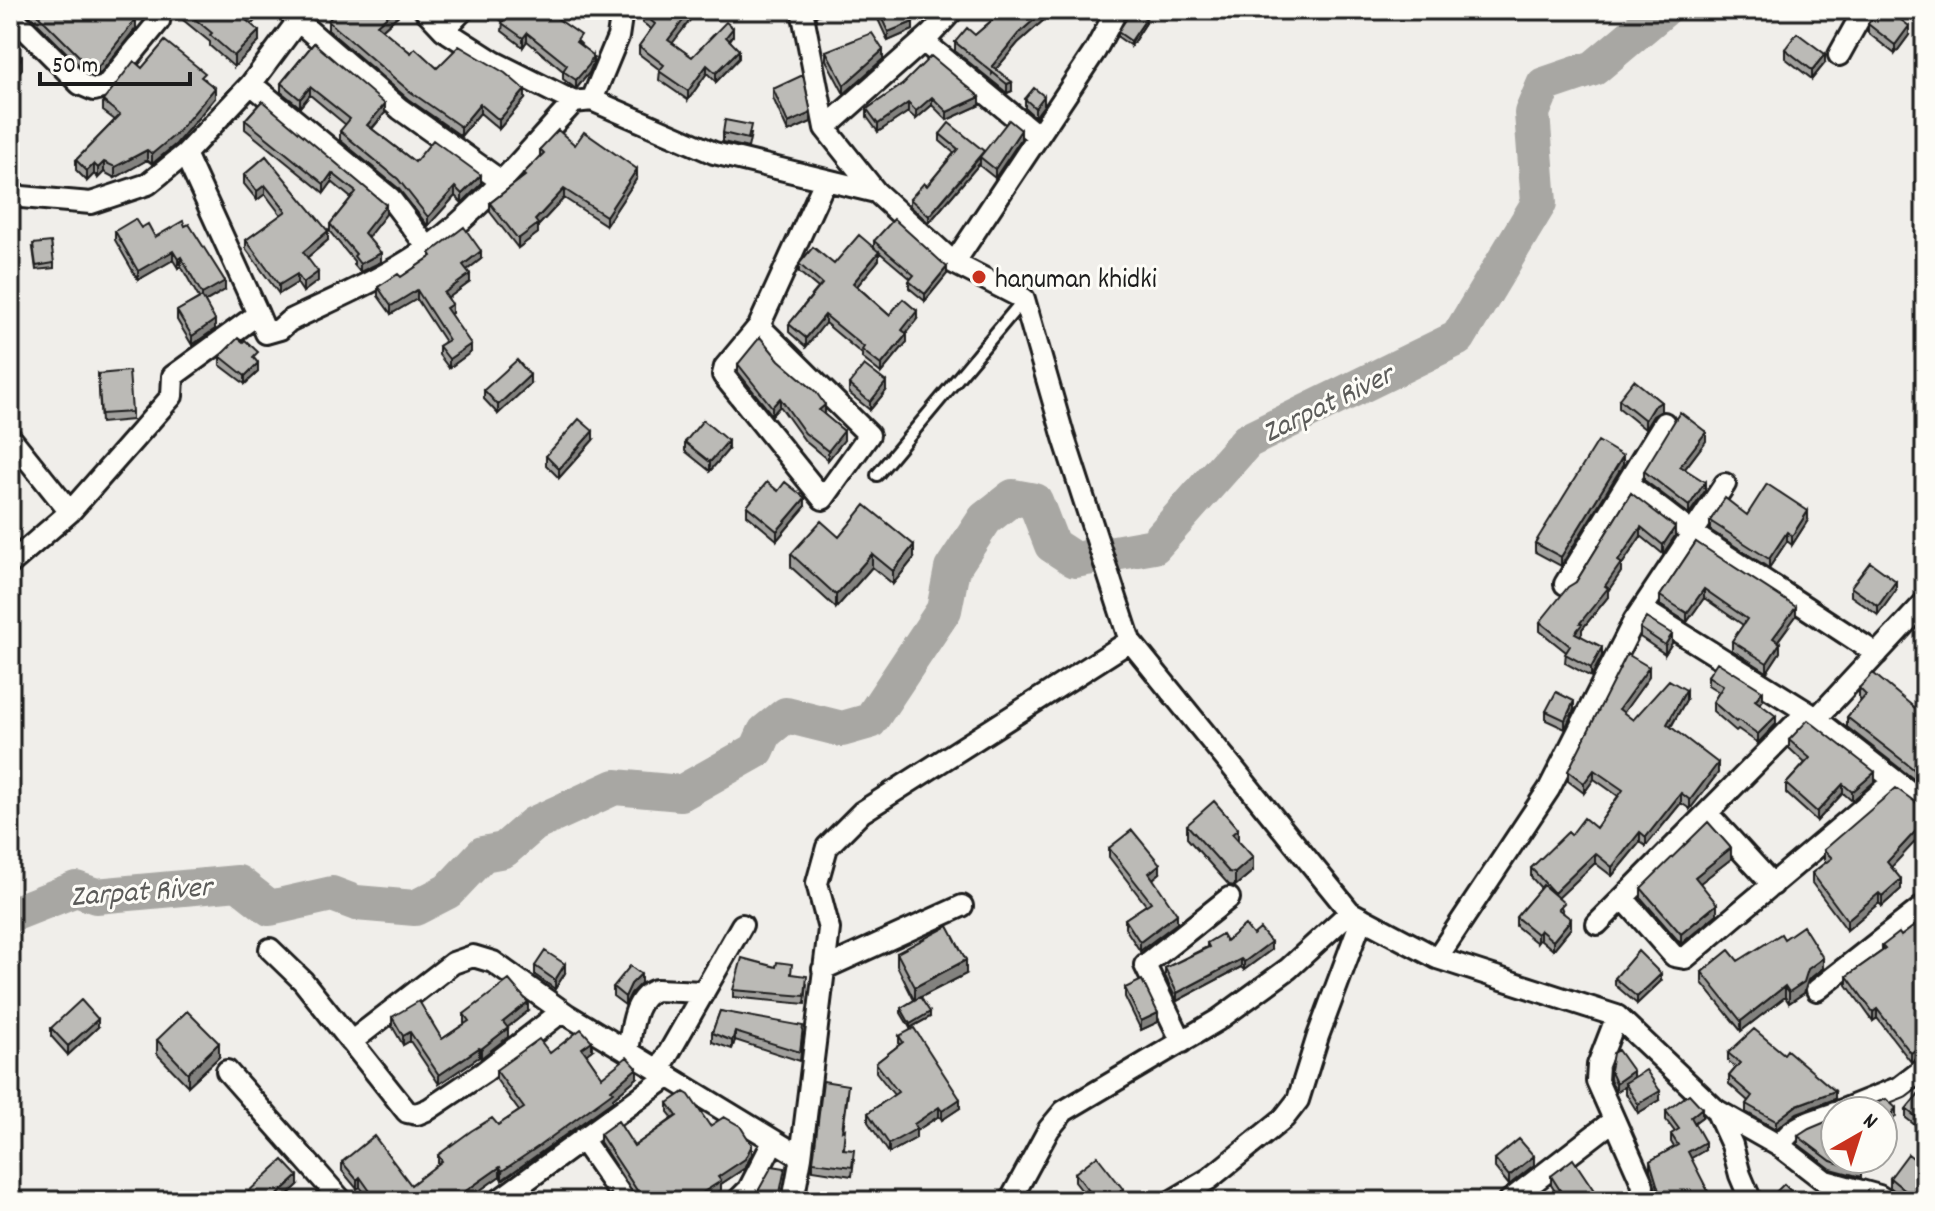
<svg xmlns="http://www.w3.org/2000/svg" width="1935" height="1211" viewBox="0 0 1935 1211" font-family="Dekko,sans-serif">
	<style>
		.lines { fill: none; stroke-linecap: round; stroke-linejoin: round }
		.river { stroke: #a8a7a3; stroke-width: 36 }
		.service-casing { stroke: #1c1c1c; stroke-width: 16 }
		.minor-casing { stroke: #1c1c1c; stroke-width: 26 }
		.service { stroke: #fdfcf7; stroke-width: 10 }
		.minor { stroke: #fdfcf7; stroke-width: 20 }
		.wall { fill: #a1a09d; stroke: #1c1c1c; stroke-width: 2 }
		.shaded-wall { fill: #83827f; stroke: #1c1c1c; stroke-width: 2 }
		.building { fill: #bbbab6; stroke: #1c1c1c; stroke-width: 2 }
		.poi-dot { fill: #c8321e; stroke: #fdfcf7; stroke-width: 3 }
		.labels { text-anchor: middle; stroke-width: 6; stroke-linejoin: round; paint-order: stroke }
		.poi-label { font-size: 28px; fill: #1c1c1c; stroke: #fdfcf7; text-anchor: start }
		.water-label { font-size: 30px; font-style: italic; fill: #5b5b59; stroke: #fdfcf7 }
	</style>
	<rect width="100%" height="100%" fill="#f0eeea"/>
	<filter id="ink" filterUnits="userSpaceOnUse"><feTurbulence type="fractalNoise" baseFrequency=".0125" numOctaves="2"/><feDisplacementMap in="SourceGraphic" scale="16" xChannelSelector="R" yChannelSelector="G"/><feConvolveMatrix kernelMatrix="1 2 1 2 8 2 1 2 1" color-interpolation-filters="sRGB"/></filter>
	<g filter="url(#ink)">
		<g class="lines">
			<path class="river" d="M10 915 76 889 96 896 238 883 270 908 332 894 356 903 415 908 448 891 483 854 504 850 534 824 615 787 681 793 757 750 765 732 786 715 842 729 870 721 944 610 952 569 985 519 1013 497 1035 501 1052 545 1075 560 1154 546 1247 441 1458 338 1539 203 1532 113 1544 85 1594 68 1663 10"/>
			<defs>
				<path id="service" d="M877 475 1024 299"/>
				<path id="minor" d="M425 10 444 30 494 62 574 102 592 100 714 153 876 192 954 263 1024 299 1064 438 1130 641 1350 912 1437 958 1617 1016 1716 1110 1732 1145 1740 1175 1751 1201
					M802 10 825 128 876 192
					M10 14 80 84 94 90 105 87 159 21 153 10
					M299 22 400 109 501 181
					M444 30 463 10
					M923 41 1038 136
					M1839 55 1864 10
					M251 84 390 198 428 248
					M592 100 618 37 622 10
					M825 128 931 34 953 10
					M185 154 258 314
					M10 196 91 203 148 184 185 154 251 84 306 10
					M954 263 1095 51 1117 10
					M759 326 869 435 823 499 723 375 725 367 759 326 825 181
					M10 437 70 512
					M1627 483 1692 533 1877 654
					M10 564 70 512 172 396 173 376 258 314 266 333 280 329 289 321C336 298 388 277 430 246 485 206 528 151 574 102
					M1565 584 1664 423
					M1642 609 1807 712 1925 804
					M1816 719 1925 602
					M1707 813 1773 885
					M1623 898 1674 956 1685 958 1895 781
					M1597 924 1807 712
					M270 949 303 981 407 1112 417 1114 429 1109 484 1072 556 1016 566 1014 801 1157
					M1437 958 1549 789 1634 621 1725 484
					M823 969 962 906
					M1817 990 1925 905
					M1617 1016 1598 1065 1597 1081 1643 1185 1642 1195 1637 1201
					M351 1042 453 963 473 956 493 962 566 1014
					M1182 1042 1145 965 1229 898
					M628 1050C632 1030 633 997 656 990L704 992
					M659 1070 742 925
					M227 1071 342 1201
					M1716 1110 1781 1147C1787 1125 1816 1121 1835 1113
					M1840 1111 1900 1087 1925 1068
					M582 1139 625 1201
					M1781 1147 1825 1181 1879 1196 1887 1201
					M498 1201 669 1076
					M737 1201 749 1189 773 1142
					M793 1201 801 1157 829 929 817 883 827 847 862 812 1130 641
					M1010 1201 1049 1129 1064 1111 1218 1020 1288 969 1350 912
					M1172 1201 1209 1179 1284 1118 1298 1100 1318 1036 1362 918
					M1509 1201 1614 1120"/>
			</defs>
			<use href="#service" class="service-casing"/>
			<use href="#minor" class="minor-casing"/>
			<use href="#service" class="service"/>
			<use href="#minor" class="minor"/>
		</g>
		<path class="wall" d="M24 10H134L133 17 136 28 98 76 87 73Z
			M176 10H264L251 25 259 42 234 67 210 46V42L177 15V11Z
			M270 10H290L282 20Z
			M402 10V12L382 30 411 53 437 68 525 99 499 129 480 113 461 136 408 99 328 30V21Z
			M488 10H545L581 44 580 45 593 63 589 73 576 89 563 79V71L527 41 523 47 502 31 503 22Z
			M646 10H709L701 16 697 11 672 43 692 57 733 36 730 40 739 58 716 82 707 73 688 100 659 80 660 70 639 54V46L651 29 643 23V14Z
			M877 10H908L913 30 888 41 877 17Z
			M984 10H1046V18L1018 43 996 69 1012 91 1007 93 955 51V42L975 35 992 20Z
			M1146 23 1131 46 1118 37V32Z
			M1868 24 1909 35 1895 54 1868 33Z
			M314 43 385 113 372 129 415 162 481 184 462 203 455 196 428 226 398 188 340 140V131L346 125 310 95 300 107 281 92V83Z
			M1785 49 1825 63 1812 79 1785 58Z
			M826 51 883 59 844 94 826 60Z
			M142 68 205 79 215 98 176 144 152 164 147 160 115 178 104 172 98 178 94 174 87 181 76 170V160L115 120 103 111V101Z
			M902 85 980 105 947 120 932 105 916 119 908 112 878 132 867 117V109Z
			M773 89 811 122 788 132 773 98Z
			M1025 99 1044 105 1035 117 1025 108Z
			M262 101 386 214 368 237 381 262 360 272 354 265V261L330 232V224L351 198 332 182 324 193 245 129V120Z
			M723 133 751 134 748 148 723 142Z
			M940 134 984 152 1021 139 995 178 980 166V163L929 223 910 206V199L927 186 954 153 940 141Z
			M575 145 637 178 606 225 564 198 538 226V233L518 248 490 212V203L523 177V174L540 157V149Z
			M266 156 328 240 307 258 318 281 303 292 297 283 279 294 246 249V240L281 215 265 194 257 200 244 184V175Z
			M141 228 155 237 225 290 205 302 215 329 192 345 177 320V311L199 298 181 266 178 268 173 260 138 280 115 240V231Z
			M874 241 947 274 925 301 909 288V281L911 279 879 252V260L857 286 889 315 917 319 906 333 907 342 881 373 862 358V354L825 323 806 347 789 332V324L818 288 799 272V264H834L874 247Z
			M33 248 54 263V268L36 270Z
			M430 253 481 259 467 270 470 282 448 298 452 313 450 314 471 352 449 368 439 355V346L445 342 417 299 391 314 378 296V287L401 277 430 257Z
			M220 356 257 362 258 372 245 384 220 365Z
			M738 364 825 413 824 414 844 440 828 460 805 441 780 406 772 415 738 372Z
			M98 374 132 412V420L101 423Z
			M530 384 498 414 484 399V390Z
			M849 384 886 391 870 410 849 393Z
			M1619 399 1661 411 1653 416 1645 429 1619 408Z
			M593 440 559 478 546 465V456Z
			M1706 441 1685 469 1705 491 1689 514 1644 480V471Z
			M685 442 728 450 710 471 685 451Z
			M1623 465 1561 566 1535 552V543Z
			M778 491 805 507 777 540 747 515V506Z
			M1631 493 1675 536 1663 554 1641 536 1621 566V572L1608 591V597L1582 629V633L1580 635 1602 656 1591 677 1565 663 1566 652 1540 631V622L1576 582Z
			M1747 515 1808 520 1792 545 1787 541 1769 568 1710 530V521Z
			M839 537 914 558 893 584 872 567 836 608 791 567V554Z
			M1696 542 1796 616 1778 641 1780 652 1767 672 1732 650V641L1743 625 1704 598 1687 622 1660 605V596Z
			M1851 587 1896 590 1878 615 1851 596Z
			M1640 628 1672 643 1665 654 1640 637Z
			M1708 676 1763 700 1760 704 1776 724 1758 743 1738 729 1736 731 1713 711V702L1719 692 1708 685Z
			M1649 677 1623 713 1633 720 1686 700 1671 727 1718 773 1690 809 1681 803 1646 846 1640 842 1612 876 1595 863 1558 898 1563 912 1571 928 1553 950 1540 939 1537 943 1516 926V917L1541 888 1531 877V868L1571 835 1596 828 1618 796 1594 779 1584 793 1568 781V771Z
			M1859 688 1916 709 1925 700V788L1847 727V717L1861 701 1859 698Z
			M1574 710 1565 729 1546 720V711Z
			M1789 740 1875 781 1852 801 1843 793 1817 821 1786 793V784L1805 763 1789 748Z
			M1922 807 1891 867 1901 889 1882 906 1879 903 1847 930 1812 883V873L1826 862 1824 860V850Z
			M1187 825 1238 841 1253 871 1235 886 1229 885 1187 838Z
			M1109 848 1160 873 1153 879 1177 923 1140 951 1125 928V919L1146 905 1109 857Z
			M1731 859 1700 883 1717 914 1681 944 1641 898V888Z
			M1925 918 1911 1062 1877 1018 1873 1021 1847 985V976L1882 951V946L1901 936Z
			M1253 935 1271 950 1244 970 1241 967 1177 1001 1165 976V968L1207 947V943Z
			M1784 939 1823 968 1808 980 1804 993 1789 1003 1785 997 1741 1031 1702 983V972L1738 961Z
			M897 953 966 974 921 997 930 1017 910 1028 901 1013V1008L914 1000 897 966Z
			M535 966 565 973 555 989 535 975Z
			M792 974 807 984 805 1004 733 997V990Z
			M1615 978 1661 981 1637 1004 1615 985Z
			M641 983 631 993 625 1005 613 996V987Z
			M1125 988 1158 1022 1141 1030 1125 997Z
			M528 1011 507 1028 508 1037 481 1058 479 1057 439 1084 410 1041 403 1045 392 1026V1017L442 1039 464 1024V1014Z
			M720 1011 803 1034 800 1061 735 1040 732 1049 712 1042V1033Z
			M98 1027 68 1055 51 1036V1028Z
			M899 1036 960 1108 942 1120 939 1116 916 1131V1138L889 1153 868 1122V1113L894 1095 876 1072V1063L899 1045Z
			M157 1040 219 1057 188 1086 157 1054Z
			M592 1050 586 1054 602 1077 637 1078 613 1098V1101L539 1155 502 1180 500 1176 465 1201H371L360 1187 357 1189 342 1171V1162L411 1185 438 1165V1155L498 1125 519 1111 496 1079V1070L550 1053Z
			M1728 1053 1835 1099 1797 1113 1776 1129 1746 1112V1104L1748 1101 1729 1084V1076L1736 1068 1728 1061Z
			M1610 1070 1633 1078 1660 1100 1638 1113 1625 1092V1086L1616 1092 1610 1079Z
			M1925 1086V1133L1906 1118V1109Z
			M848 1093 843 1131 845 1137 844 1149 854 1159 852 1176 813 1170V1162Z
			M668 1103 710 1126 752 1154 745 1168 721 1184V1190L706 1199 636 1198 600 1142V1134L634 1146 673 1118 668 1112Z
			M1666 1111 1702 1117 1694 1123 1705 1150 1691 1158 1657 1192 1650 1170V1161L1674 1147 1671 1142V1134L1675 1132 1666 1120Z
			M1798 1136 1835 1159H1861L1856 1165 1861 1170V1177L1831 1169 1798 1144Z
			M1495 1159 1534 1165 1509 1185 1495 1168Z
			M1075 1173 1123 1198 1119 1201H1090L1075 1182Z
			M1551 1176 1601 1201H1561L1551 1185Z
			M1890 1178 1925 1190 1916 1201H1906L1890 1187Z
			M298 1185 281 1201H248V1192Z"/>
		<path class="shaded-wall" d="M255 10H264L246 31V20Z
			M282 10H290L282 20Z
			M394 10H402V12L377 34V25Z
			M691 10H697V11L668 49V40Z
			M701 10H709L701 16Z
			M816 10H831L816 16Z
			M1045 10 1046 18 1018 43 992 74V66L1018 34Z
			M136 19V28L98 76V67Z
			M1146 19V23L1131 46V41Z
			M913 22V30L888 41V32Z
			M1909 26V35L1895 54V45Z
			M733 28V36L726 45V37Z
			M259 31V42L234 67V56Z
			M527 33V41L523 47V38Z
			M739 50V58L716 82V73Z
			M883 50V59L844 94V85Z
			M1825 54V63L1812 79V70Z
			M593 55V63L589 73 576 89V80Z
			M22 57V69L10 83V71Z
			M707 65V73L688 100V91Z
			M1012 82V91L1007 93V84Z
			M310 87V95L300 107V99Z
			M215 88V98L176 144 152 164V154Z
			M525 90V99L499 129V120Z
			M1044 96V105L1035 117V108Z
			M932 97V105L916 119V111Z
			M980 97V105L947 120V112Z
			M908 103V112L878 132V124Z
			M385 104V113L367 134V125Z
			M480 104V113L461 136V127Z
			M811 113V122L788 132V123Z
			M1021 130V139L995 178V169Z
			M147 150V160L115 178V167Z
			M980 157V163L929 223V216Z
			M104 162V172L98 178V168Z
			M94 164V174L87 181V171Z
			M637 169V178L606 225V216Z
			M332 173V182L324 193V184Z
			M481 175V184L462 203V194Z
			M265 185V194L257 200V191Z
			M455 187V196L428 226V217Z
			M564 189V198L538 226V233L518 248V239Z
			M386 205V214L364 242V233Z
			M328 231V240L303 261V252Z
			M173 251V260L138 280V271Z
			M481 251V259L463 273V265Z
			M879 252V260L853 291V283Z
			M381 253V262L360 272V264Z
			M181 257V266L178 268V259Z
			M947 267V274L925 301V294Z
			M318 272V281L303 292V283Z
			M297 274V283L279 294V285Z
			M470 274V282L444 301V293Z
			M225 281V290L202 303V294Z
			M417 290V299L391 314V306Z
			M452 304V313L446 316V308Z
			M917 311V319L902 338V330Z
			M825 315V323L806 347V338Z
			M215 320V329L192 345V336Z
			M907 334V342L881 373V365Z
			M471 344V352L449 368V359Z
			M258 363V372L245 384V376Z
			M530 375V384L498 414V405Z
			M886 382V391L870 410V402Z
			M780 398V406L772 415V407Z
			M1661 402V411L1653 416 1645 429V420L1653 407Z
			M825 405V413L819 418V410Z
			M593 431V440L559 478V469Z
			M844 431V440L828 460V451Z
			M1706 432V441L1680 475V466Z
			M728 441V450L710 471V462Z
			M1623 456V465L1561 566V557Z
			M1705 482V491L1689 514V506Z
			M805 498V507L777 540V531Z
			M1808 511V520L1792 545V536Z
			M1641 527V536L1621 566V572L1608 591V597L1582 629V633L1575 642V633L1580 623 1605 586 1618 561Z
			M1675 527V536L1663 554V545Z
			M1787 532V541L1769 568V559Z
			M914 545V558L893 584V571Z
			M872 554V567L836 608V595Z
			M1896 581V590L1878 615V606Z
			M1704 589V598L1687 622V613Z
			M1796 607V616L1773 647V638Z
			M1672 634V643L1665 654V645Z
			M1780 643V652L1767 672V663Z
			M1602 647V656L1591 677V668Z
			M1649 667V677L1619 719V709Z
			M1686 690V700L1667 733V724Z
			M1763 691V700L1755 709V700Z
			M1574 701V710L1565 729V720Z
			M1776 716V724L1758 743V734Z
			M1718 763V773L1690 809V800Z
			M1594 770V779L1584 793V783Z
			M1875 772V781L1852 801V792Z
			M1843 784V793L1817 821V812Z
			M1681 793V803L1646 846V837Z
			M1925 821V831L1887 872V862Z
			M1238 829V842L1232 834Z
			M1640 832V842L1612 876V867Z
			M1731 848V859L1695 887V877Z
			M1595 853V863L1554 902V893Z
			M1253 857V871L1235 886V873Z
			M1160 864V873L1149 882V873Z
			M1901 879V889L1882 906V896Z
			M1879 893V903L1847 930V920Z
			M1717 904V914L1681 944V934Z
			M1177 914V923L1140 951V942Z
			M1571 919V928L1553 950V941Z
			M1540 930V939L1537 943V934Z
			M1271 942V950L1244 970V962Z
			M1823 958V968L1808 980 1804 993 1789 1003V992L1808 969Z
			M1241 959V967L1177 1001V993Z
			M966 960V974L915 1000V987Z
			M565 964V973L555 989V980Z
			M641 974V983L631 993 625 1005V997L631 984Z
			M1661 974V981L1637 1004V997Z
			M1785 986V997L1741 1031V1021Z
			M528 1002V1011L503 1031V1022Z
			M1877 1009V1018L1873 1021V1012Z
			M930 1012V1017L910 1028V1024Z
			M1158 1013V1022L1141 1030V1021Z
			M98 1019V1027L68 1055V1046Z
			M508 1028V1037L481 1058V1049Z
			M410 1032V1041L403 1045V1036Z
			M735 1032V1040L732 1049V1041Z
			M592 1041V1050L582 1058V1048Z
			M1925 1042V1052L1911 1062V1053Z
			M219 1043V1057L188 1086V1073Z
			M479 1048V1057L439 1084V1075Z
			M637 1068V1078L613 1098V1101L502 1180V1171L611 1090Z
			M1633 1071V1080L1625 1083V1086L1616 1092V1083Z
			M1660 1091V1100L1638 1113V1104Z
			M1835 1091V1099L1797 1113 1776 1129V1121L1797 1105Z
			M960 1099V1108L942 1120V1111Z
			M939 1107V1116L916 1131V1138L889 1153V1144L914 1124Z
			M1702 1108V1117L1691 1125V1117Z
			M1896 1108V1116L1883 1132V1124Z
			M1705 1142V1150L1688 1160V1152Z
			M752 1145V1154L745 1168 721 1184V1190L703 1201 702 1193Z
			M1534 1156V1165L1509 1185V1176Z
			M1855 1159H1861L1854 1168 1853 1162Z
			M500 1167V1176L465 1201H454L460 1195Z
			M298 1176V1185L281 1201H271Z
			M360 1177V1187L357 1189V1180Z
			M1925 1181V1190L1916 1201H1913V1197Z
			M1123 1189V1198L1119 1201H1108Z"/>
		<path class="building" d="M33 10H131L129 13 136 19 98 67 87 64Z
			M184 10H255L246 20 259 31 234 56 210 35 212 33Z
			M337 10H394L377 25 411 53 415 48 437 68 459 46 505 73 525 90 499 120 480 104 461 127 408 90 328 21Z
			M498 10H545L581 35 576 42 593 55 589 65 576 80 563 71 567 65 527 33 523 38 502 23 507 16Z
			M646 10H691L668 40 692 57 726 22 733 28 726 37 739 50 716 73 707 65 688 91 659 71 664 65 639 46 655 24 643 14Z
			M878 10H908L913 22 888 32Z
			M991 10H1045L1018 34 992 66 1012 82 1007 84 955 42 967 28 975 35 996 17Z
			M1132 10 1146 19 1131 41 1118 32Z
			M1878 10H1888L1909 26 1895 45 1868 24Z
			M872 33 883 50 844 85 826 51Z
			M1797 33 1825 54 1812 70 1785 49Z
			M165 41 205 73 201 77 215 88 176 134 152 154 147 150 115 167 104 162 98 168 94 164 87 171 76 160 120 115 103 101 134 61 142 68Z
			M314 43 385 104 367 125 415 162 433 140 481 175 462 194 455 187 428 217 398 179 340 131 350 119 310 87 300 99 281 83Z
			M10 46 22 57 10 71Z
			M931 56 980 97 947 112 932 97 916 111 908 103 878 124 867 109 902 85Z
			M803 75 811 113 788 123 773 89Z
			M1034 88 1044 96 1035 108 1025 99Z
			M262 101 386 205 364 233 381 253 360 264 354 256 356 254 330 224 356 192 332 173 324 184 245 120Z
			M725 120 751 125 748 139 723 133Z
			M1009 120 1021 130 995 169 980 157Z
			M949 123 984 151 929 216 910 199 924 183 927 186 958 149 940 134Z
			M558 130 575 145 584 132 637 169 606 216 564 189 535 220 538 224 518 239 490 203 525 176 523 174 544 153 540 149Z
			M266 156 328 231 303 252 318 272 303 283 297 274 279 285 246 240 286 211 265 185 257 191 244 175Z
			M135 219 141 228 148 224 155 237 183 221 185 226 189 224 225 281 202 294 181 257 178 259 173 251 138 271 115 231Z
			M894 219 947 267 925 294 909 281 914 275 874 241Z
			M464 227 481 251 463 265 470 274 444 293 452 304 446 308 471 344 449 359 439 346 449 340 417 290 391 306 378 287 398 274 401 277 432 256 430 253Z
			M859 235 879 252 853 283 889 315 903 299 917 311 902 330 907 334 881 365 862 350 864 347 825 315 806 338 789 324 822 284 799 264 813 247 834 264Z
			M51 242 54 263 36 266 33 244Z
			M202 297 215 320 192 336 177 311Z
			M760 337 779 360 816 392 825 405 819 410 844 431 828 451 805 433 780 398 772 407 738 364Z
			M238 338 243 342 245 340 258 352 253 357 258 363 245 376 220 356Z
			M517 360 530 375 498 405 484 390Z
			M864 365 886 382 870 402 849 384Z
			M129 371 132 412 101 414 98 374Z
			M1634 380 1661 402 1653 407 1645 420 1619 399Z
			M1680 412 1706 432 1680 466 1705 482 1689 506 1644 471Z
			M579 419 593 431 559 469 546 456Z
			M703 420 728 441 710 462 685 442Z
			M1598 441 1623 456 1561 557 1535 543Z
			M767 482 778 491 785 482 805 498 777 531 747 506Z
			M1767 484 1808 511 1792 536 1787 532 1769 559 1710 521 1725 498 1747 515Z
			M1631 493 1675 527 1663 545 1641 527 1618 561 1621 563 1605 586 1608 588 1580 623 1582 624 1575 633 1602 647 1591 668 1565 654 1570 646 1540 622 1568 587 1576 582Z
			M865 505 914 545 893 571 872 554 836 595 791 554 821 521 839 537Z
			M1696 542 1796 607 1773 638 1780 643 1767 663 1732 641 1747 619 1704 589 1687 613 1660 596Z
			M1870 562 1896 581 1878 606 1851 587Z
			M1646 618 1672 634 1665 645 1640 628Z
			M1627 654 1649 667 1619 709 1633 720 1669 680 1686 690 1667 724 1718 763 1690 800 1681 793 1646 837 1640 832 1612 867 1595 853 1554 893 1531 868 1568 832 1571 835 1584 818 1596 828 1623 790 1594 770 1584 783 1568 771Z
			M1717 662 1763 691 1755 700 1776 716 1758 734 1738 720 1736 722 1713 702 1723 686 1708 676Z
			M1873 673 1916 709 1925 700V778L1847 717 1866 695 1859 688Z
			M1556 692 1574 701 1565 720 1546 711Z
			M1808 720 1875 772 1852 792 1843 784 1817 812 1786 784 1810 758 1789 740Z
			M1896 788 1922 807 1925 806V821L1887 862 1901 879 1882 896 1879 893 1847 920 1812 873 1832 858 1824 850Z
			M1214 801 1238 829 1232 834 1253 857 1235 873 1229 872 1187 825Z
			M1708 822 1731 848 1695 877 1717 904 1681 934 1641 888Z
			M1132 830 1160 864 1149 873 1177 914 1140 942 1125 919 1151 902 1109 848Z
			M1543 885 1564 903 1558 909 1571 919 1553 941 1540 930 1537 934 1516 917Z
			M1925 918V1042L1911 1053 1877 1009 1873 1012 1847 976 1885 949 1882 946 1899 933 1901 936Z
			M1245 925 1253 935 1260 929 1271 942 1244 962 1241 959 1177 993 1165 968 1209 947 1207 943 1222 934 1226 941Z
			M948 926 966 960 915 987 897 953Z
			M1803 926 1823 958 1808 969 1804 982 1789 992 1785 986 1741 1021 1702 972 1729 950 1738 961 1781 934 1784 939Z
			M545 951 565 964 555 980 535 966Z
			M1638 951 1661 974 1637 997 1615 978Z
			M742 958 776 967 777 962 792 964 791 974 807 976 805 996 733 990Z
			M630 966 641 974 631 984 625 997 613 987Z
			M509 980 528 1002 503 1022 508 1028 481 1049 479 1048 439 1075 410 1032 403 1036 392 1017 419 1001 442 1039 469 1021 464 1014Z
			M1142 980 1158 1013 1141 1021 1125 988Z
			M920 997 930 1012 910 1024 901 1008Z
			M81 1000 98 1019 68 1046 51 1028Z
			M187 1011 219 1043 188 1073 157 1040Z
			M720 1011 803 1026 800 1052 735 1032 732 1041 712 1033Z
			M914 1028 960 1099 942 1111 939 1107 914 1124 916 1129 889 1144 868 1113 898 1092 876 1063 903 1042 899 1036Z
			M581 1029 592 1041 582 1048 602 1077 627 1057 637 1068 611 1090 613 1092 539 1146 502 1171 500 1167 460 1195 454 1201H377L360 1177 357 1180 342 1162 374 1136 411 1185 442 1161 438 1155 471 1131 492 1118 498 1125 524 1108 496 1070 539 1039 550 1053Z
			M1754 1029 1784 1054 1787 1050 1835 1091 1797 1105 1776 1121 1746 1104 1752 1096 1729 1076 1740 1063 1728 1053Z
			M1618 1050 1633 1071 1616 1083 1610 1070 1613 1053Z
			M1646 1070 1660 1091 1638 1104 1625 1083Z
			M823 1081 848 1085 842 1131 845 1129 843 1149 854 1150 852 1167 813 1162Z
			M1925 1086V1124L1906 1109Z
			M684 1092 689 1095 710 1126 724 1117 740 1126 752 1145 745 1159 718 1177 721 1181 702 1193 707 1201H633L636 1198 638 1192 600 1134 618 1121 634 1146 677 1116 668 1103Z
			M1689 1094 1702 1108 1691 1117 1705 1142 1688 1152 1713 1201H1647L1659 1191 1650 1161 1678 1145 1671 1134 1679 1129 1666 1111Z
			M1886 1099 1896 1108 1883 1124V1111H1854Z
			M1835 1118V1159H1855L1853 1162 1861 1170 1831 1161 1798 1136 1809 1129Z
			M1519 1139 1534 1156 1509 1176 1495 1159Z
			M1908 1154 1925 1167V1181L1913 1197 1890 1178Z
			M1097 1156 1123 1189 1108 1201H1097L1075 1173Z
			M1573 1159 1601 1201H1567L1551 1176Z
			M283 1160 298 1176 271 1201H256L248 1192Z
			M772 1166 785 1168 780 1193 784 1201H758L759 1195 757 1193Z
			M1784 1184 1800 1201H1769L1768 1200Z
			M610 1193 617 1201H598Z
			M1720 1195 1725 1201H1714Z"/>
	</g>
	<circle class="poi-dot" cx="979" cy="277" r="8"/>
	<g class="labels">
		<g class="poi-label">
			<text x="995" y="287">hanuman khidki</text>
		</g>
		<g class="water-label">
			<text transform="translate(1327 402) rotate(-26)" y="10">Zarpat River</text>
			<text transform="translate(141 890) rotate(-4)" y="10">Zarpat River</text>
		</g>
	</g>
	<rect width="1935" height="1211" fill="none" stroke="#fdfcf7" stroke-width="40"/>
	<rect x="20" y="20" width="1895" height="1171" fill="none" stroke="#1c1c1c" stroke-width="3" filter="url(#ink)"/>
	<g transform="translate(1859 1135) rotate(39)"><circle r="38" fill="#fdfcf7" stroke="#a3a29f" stroke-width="2"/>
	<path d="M0-6L14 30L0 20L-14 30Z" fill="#c8321e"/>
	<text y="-12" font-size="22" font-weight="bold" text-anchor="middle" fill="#1c1c1c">N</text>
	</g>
	<path d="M40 72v12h150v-12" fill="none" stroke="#1c1c1c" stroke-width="4"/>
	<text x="52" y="72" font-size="24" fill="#1c1c1c" stroke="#fdfcf7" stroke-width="6" paint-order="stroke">50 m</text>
</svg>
